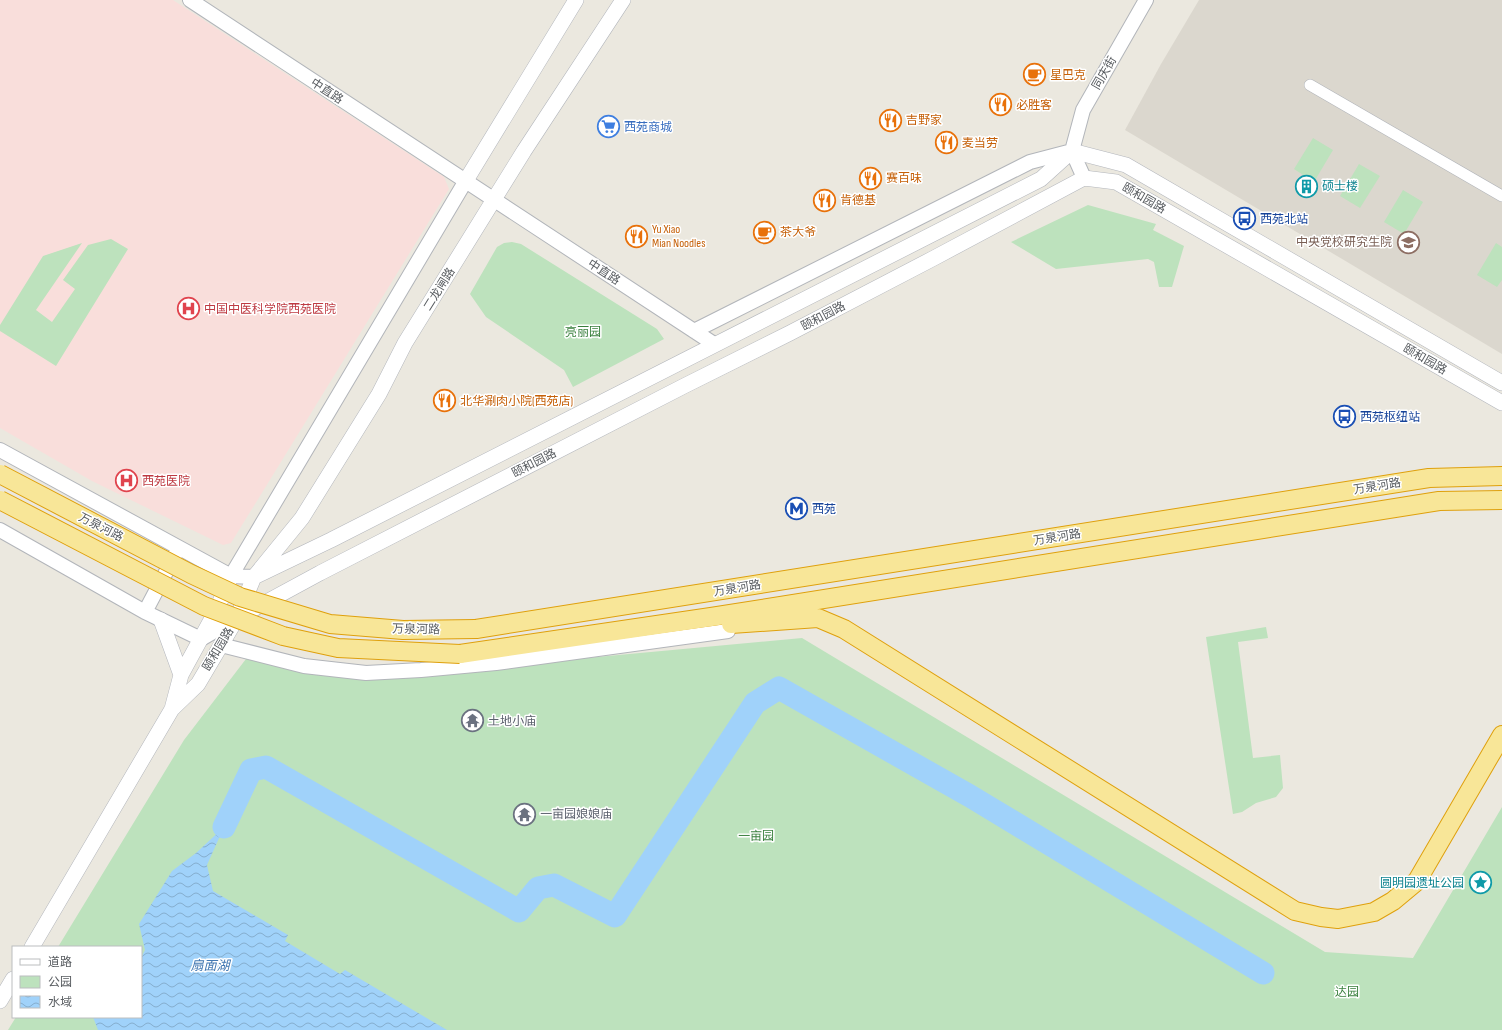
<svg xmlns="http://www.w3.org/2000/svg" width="1502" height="1030" viewBox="0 0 1502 1030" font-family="'Sofia Sans Condensed','Noto Sans SC',sans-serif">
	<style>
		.education { fill: #dbd7ce }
		.medical { fill: #f9dedb }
		.green { fill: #bde2bd }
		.water { fill: url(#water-waves) }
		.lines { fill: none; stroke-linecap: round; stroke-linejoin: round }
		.river { stroke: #a0d2fa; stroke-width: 23 }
		.minor-casing { stroke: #b2b5ba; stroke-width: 12 }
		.tertiary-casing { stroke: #b2b5ba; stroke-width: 16 }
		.secondary-casing { stroke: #b3b6bc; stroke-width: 16 }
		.trunk-casing { stroke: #dfa00c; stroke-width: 20 }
		.minor { stroke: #fff; stroke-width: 11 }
		.tertiary { stroke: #fff; stroke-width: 14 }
		.secondary { stroke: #fff; stroke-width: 15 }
		.trunk { stroke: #f8e698; stroke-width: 18 }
		.trunk-bridge-casing { stroke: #dfa00c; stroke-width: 20; stroke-linecap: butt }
		.trunk-bridge { stroke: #f8e698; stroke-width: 18 }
		.labels { text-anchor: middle; stroke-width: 3; stroke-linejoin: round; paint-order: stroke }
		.street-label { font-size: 12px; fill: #585c60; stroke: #fff }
		.food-label { font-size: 12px; fill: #c56008; stroke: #fff; text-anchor: start }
		.shop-label { font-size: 12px; fill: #366cbe; stroke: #fff; text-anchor: start }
		.culture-label { font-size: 12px; fill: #0d838f; stroke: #fff; text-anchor: start }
		.transit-label { font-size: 12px; fill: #164399; stroke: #fff; text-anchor: start }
		.education-label { font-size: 12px; fill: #785e54; stroke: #fff; text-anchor: end }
		.health-label { font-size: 12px; fill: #be3a42; stroke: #fff; text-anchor: start }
		.park-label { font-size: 12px; fill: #387f3c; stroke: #fff }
		.worship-label { font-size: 12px; fill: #5b616d; stroke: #fff; text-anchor: start }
		.water-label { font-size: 13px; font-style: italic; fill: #4278b2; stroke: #fff }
	</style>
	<defs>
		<pattern id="water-waves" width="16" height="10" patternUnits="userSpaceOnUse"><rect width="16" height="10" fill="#a0d2fa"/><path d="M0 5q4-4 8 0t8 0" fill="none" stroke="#85aece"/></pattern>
	</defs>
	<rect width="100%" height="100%" fill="#ebe8df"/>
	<path class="education" d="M1199 0H1502V354L1125 130 1161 64Z"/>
	<path class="medical" d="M0 0H173L444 177 449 189 231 543 223 545 92 481 0 428Z"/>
	<path class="green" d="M1313 138 1333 150 1314 182 1294 169Z
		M1359 164 1380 176 1360 208 1340 196Z
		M1403 190 1423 202 1404 234 1384 222Z
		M1088 205 1156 224 1153 230 1184 246 1172 287H1159L1154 262 1148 259 1056 269 1011 242Z
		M111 239 128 249 56 366 0 331V325L43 256 82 243 36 310 52 322 75 289 63 280 88 245Z
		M512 242 521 244 657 329 664 339 573 387 564 370 486 317 470 294 497 247 504 243Z
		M1496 243 1502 247V280L1497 287 1477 275Z
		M1266 627 1268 638 1238 642 1253 758 1280 755 1283 788 1276 797 1256 803 1242 812 1233 814 1206 637Z
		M802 638 1325 952 1413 958 1502 807V1030H8L16 1017H141V947H58L184 740 249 655 359 679Z"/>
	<path class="water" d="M224 827 207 865 213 891 288 935 285 941 340 974 345 970 447 1030H98L93 1017H141V958L145 950 139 924 172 871 196 853Z"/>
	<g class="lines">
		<path class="river" d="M224 827 251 770 266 767 519 911 538 888 554 885 615 916 755 703 779 688 970 796 1263 973"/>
		<defs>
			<path id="minor" d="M1310 85 1502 196"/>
			<path id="tertiary" d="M190 0 714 344
				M1072 151 1083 110 1146 0
				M1072 151 1084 178
				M694 331 1030 162 1072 151
				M0 450 231 576 254 577
				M0 530 145 612 201 639 237 618
				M231 576 465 182
				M145 612 175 555
				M221 645 304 666 366 673 421 670 496 663 728 631"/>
			<path id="secondary" d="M465 182 576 0
				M254 577 331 540 1041 179 1072 151 1126 165 1502 383
				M237 618 320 573 684 386 790 333 934 258 1084 178 1116 182 1502 403
				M161 620 181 675
				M172 709 198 684 237 618 254 577 302 518 379 394 405 343 524 151 623 0
				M32 947 172 709 181 675 217 609 231 576
				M0 1001 13 979"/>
			<path id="trunk" d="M731 624 818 618 844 629 1295 911 1321 917 1338 919 1374 912 1393 901 1417 881 1502 735
				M476 629 1429 478 1502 476
				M460 654 711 617 1439 501 1502 500"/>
		</defs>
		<use href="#minor" class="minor-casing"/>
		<use href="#tertiary" class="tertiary-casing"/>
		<use href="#secondary" class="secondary-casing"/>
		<use href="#trunk" class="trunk-casing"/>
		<use href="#minor" class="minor"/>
		<use href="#tertiary" class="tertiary"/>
		<use href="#secondary" class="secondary"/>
		<use href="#trunk" class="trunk"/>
		<defs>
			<path id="trunk-bridge" d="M0 474 191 574 240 597 330 624 403 630 476 629
				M0 500 204 606 283 636 338 648 460 654"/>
		</defs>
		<use href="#trunk-bridge" class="trunk-bridge-casing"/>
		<use href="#trunk-bridge" class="trunk-bridge"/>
	</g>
	<defs>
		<symbol id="cafe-ring" viewBox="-11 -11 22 22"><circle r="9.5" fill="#fff" stroke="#e8710a" stroke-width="1.5"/><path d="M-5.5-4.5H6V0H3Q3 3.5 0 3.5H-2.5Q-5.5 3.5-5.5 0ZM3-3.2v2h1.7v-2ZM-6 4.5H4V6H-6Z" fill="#e8710a"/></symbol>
		<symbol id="restaurant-ring" viewBox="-11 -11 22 22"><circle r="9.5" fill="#fff" stroke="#e8710a" stroke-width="1.5"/><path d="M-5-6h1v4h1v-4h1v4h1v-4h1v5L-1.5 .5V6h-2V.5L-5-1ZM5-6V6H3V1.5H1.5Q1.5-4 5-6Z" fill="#e8710a"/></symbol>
		<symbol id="supermarket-ring" viewBox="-11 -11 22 22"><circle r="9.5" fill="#fff" stroke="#3f7fe0" stroke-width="1.5"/><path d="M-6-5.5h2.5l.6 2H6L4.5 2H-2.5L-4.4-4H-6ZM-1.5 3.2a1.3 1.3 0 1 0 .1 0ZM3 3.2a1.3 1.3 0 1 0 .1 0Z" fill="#3f7fe0"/></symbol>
		<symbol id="building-ring" viewBox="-11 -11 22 22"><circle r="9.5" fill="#fff" stroke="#0f9aa8" stroke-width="1.5"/><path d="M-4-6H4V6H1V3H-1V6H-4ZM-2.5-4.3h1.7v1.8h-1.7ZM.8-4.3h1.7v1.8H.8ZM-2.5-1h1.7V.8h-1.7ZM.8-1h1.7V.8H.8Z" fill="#0f9aa8"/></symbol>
		<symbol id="bus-ring" viewBox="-11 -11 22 22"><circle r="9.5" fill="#fff" stroke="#1a4fb4" stroke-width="1.5"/><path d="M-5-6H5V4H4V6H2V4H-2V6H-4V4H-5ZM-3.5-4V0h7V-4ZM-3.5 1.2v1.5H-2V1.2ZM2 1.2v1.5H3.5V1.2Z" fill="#1a4fb4"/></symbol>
		<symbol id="university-ring" viewBox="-11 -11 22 22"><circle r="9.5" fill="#fff" stroke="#8d6e63" stroke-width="1.5"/><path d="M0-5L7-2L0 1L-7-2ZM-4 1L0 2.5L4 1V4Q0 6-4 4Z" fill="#8d6e63"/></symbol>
		<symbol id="hospital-ring" viewBox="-11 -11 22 22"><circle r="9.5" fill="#fff" stroke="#e0444e" stroke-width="1.5"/><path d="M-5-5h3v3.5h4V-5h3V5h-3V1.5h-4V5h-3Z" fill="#e0444e"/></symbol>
		<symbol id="metro-ring" viewBox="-11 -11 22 22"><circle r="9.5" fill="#fff" stroke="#1a4fb4" stroke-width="1.5"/><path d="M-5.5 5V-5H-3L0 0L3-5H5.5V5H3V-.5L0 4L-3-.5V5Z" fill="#1a4fb4"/></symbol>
		<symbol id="temple-ring" viewBox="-11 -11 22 22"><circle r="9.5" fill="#fff" stroke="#6b7280" stroke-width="1.5"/><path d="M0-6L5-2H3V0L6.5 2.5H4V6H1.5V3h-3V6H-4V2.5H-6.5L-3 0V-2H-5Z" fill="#6b7280"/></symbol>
		<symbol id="sight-ring" viewBox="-11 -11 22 22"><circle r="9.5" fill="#fff" stroke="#0f9aa8" stroke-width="1.5"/><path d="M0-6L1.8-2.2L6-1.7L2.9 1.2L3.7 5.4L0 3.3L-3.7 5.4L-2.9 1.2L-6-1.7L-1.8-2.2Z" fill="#0f9aa8"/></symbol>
	</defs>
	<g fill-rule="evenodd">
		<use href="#cafe-ring" x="1022" y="62" width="25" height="25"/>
		<use href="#restaurant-ring" x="988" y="92" width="25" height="25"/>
		<use href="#restaurant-ring" x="878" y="108" width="25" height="25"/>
		<use href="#supermarket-ring" x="596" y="114" width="25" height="25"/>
		<use href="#restaurant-ring" x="934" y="130" width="25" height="25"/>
		<use href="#restaurant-ring" x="858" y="166" width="25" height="25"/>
		<use href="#building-ring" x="1294" y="174" width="25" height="25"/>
		<use href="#restaurant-ring" x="812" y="188" width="25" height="25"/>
		<use href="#bus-ring" x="1232" y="206" width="25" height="25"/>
		<use href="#cafe-ring" x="752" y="220" width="25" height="25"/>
		<use href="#restaurant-ring" x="624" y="224" width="25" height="25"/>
		<use href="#university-ring" x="1396" y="230" width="25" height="25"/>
		<use href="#hospital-ring" x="176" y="296" width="25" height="25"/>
		<use href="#restaurant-ring" x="432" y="388" width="25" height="25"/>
		<use href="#bus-ring" x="1332" y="404" width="25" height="25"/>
		<use href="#hospital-ring" x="114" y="468" width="25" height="25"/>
		<use href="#metro-ring" x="784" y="496" width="25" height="25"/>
		<use href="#temple-ring" x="460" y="708" width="25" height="25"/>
		<use href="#temple-ring" x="512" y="802" width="25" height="25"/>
		<use href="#sight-ring" x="1468" y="870" width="25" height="25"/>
	</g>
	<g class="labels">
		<g class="street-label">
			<text transform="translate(1104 73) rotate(-60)" y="4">同庆街</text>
			<text transform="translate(327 91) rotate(33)" y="4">中直路</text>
			<text transform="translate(1144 198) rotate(30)" y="4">颐和园路</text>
			<text transform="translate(604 272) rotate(33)" y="4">中直路</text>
			<text transform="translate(439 289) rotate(-58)" y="4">二龙闸路</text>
			<text transform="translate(823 316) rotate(-28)" y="4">颐和园路</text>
			<text transform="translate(1425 359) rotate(30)" y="4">颐和园路</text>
			<text transform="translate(534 463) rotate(-27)" y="4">颐和园路</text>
			<text transform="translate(1377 486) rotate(-9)" y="4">万泉河路</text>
			<text transform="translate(101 527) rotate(27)" y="4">万泉河路</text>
			<text transform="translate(1057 537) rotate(-9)" y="4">万泉河路</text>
			<text transform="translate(737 588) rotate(-9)" y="4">万泉河路</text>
			<text transform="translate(416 629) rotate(1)" y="4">万泉河路</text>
			<text transform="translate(218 649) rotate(-59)" y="4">颐和园路</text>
		</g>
		<g class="food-label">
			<text x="1050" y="79">星巴克</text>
			<text x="1016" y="109">必胜客</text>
			<text x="906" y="124">吉野家</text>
			<text x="962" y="147">麦当劳</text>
			<text x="886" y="182">赛百味</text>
			<text x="840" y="204">肯德基</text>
			<text x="652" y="233">Yu Xiao<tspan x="652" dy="14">Mian Noodles</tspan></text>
			<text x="780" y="236">茶大爷</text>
			<text x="460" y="405">北华涮肉小院(西苑店)</text>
		</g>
		<g class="shop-label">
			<text x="624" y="131">西苑商城</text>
		</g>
		<g class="culture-label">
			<text x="1322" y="190">硕士楼</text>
			<text x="1464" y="887" text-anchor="end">圆明园遗址公园</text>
		</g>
		<g class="transit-label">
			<text x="1260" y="223">西苑北站</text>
			<text x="1360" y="421">西苑枢纽站</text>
			<text x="812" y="513">西苑</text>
		</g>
		<g class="education-label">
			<text x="1392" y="246">中央党校研究生院</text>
		</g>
		<g class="health-label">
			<text x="204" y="313">中国中医科学院西苑医院</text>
			<text x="142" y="485">西苑医院</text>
		</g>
		<g class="park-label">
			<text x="583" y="336">亮丽园</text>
			<text x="756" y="840">一亩园</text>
			<text x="1347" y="996">达园</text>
		</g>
		<g class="worship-label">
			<text x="488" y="725">土地小庙</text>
			<text x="540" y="818">一亩园娘娘庙</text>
		</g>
		<g class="water-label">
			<text x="210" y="970">扇面湖</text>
		</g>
	</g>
	<rect x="12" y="946" width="130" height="72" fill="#ffffff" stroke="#bcbebf"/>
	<rect x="20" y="959" width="20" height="6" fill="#ffffff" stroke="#bcbebf"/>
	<text x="48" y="966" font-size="12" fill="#585c60">道路</text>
	<rect x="20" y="976" width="20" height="12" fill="#bde2bd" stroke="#bcbebf"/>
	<text x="48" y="986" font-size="12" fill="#585c60">公园</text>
	<rect x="20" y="996" width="20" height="12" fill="url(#water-waves)" stroke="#bcbebf"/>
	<text x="48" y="1006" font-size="12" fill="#585c60">水域</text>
</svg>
